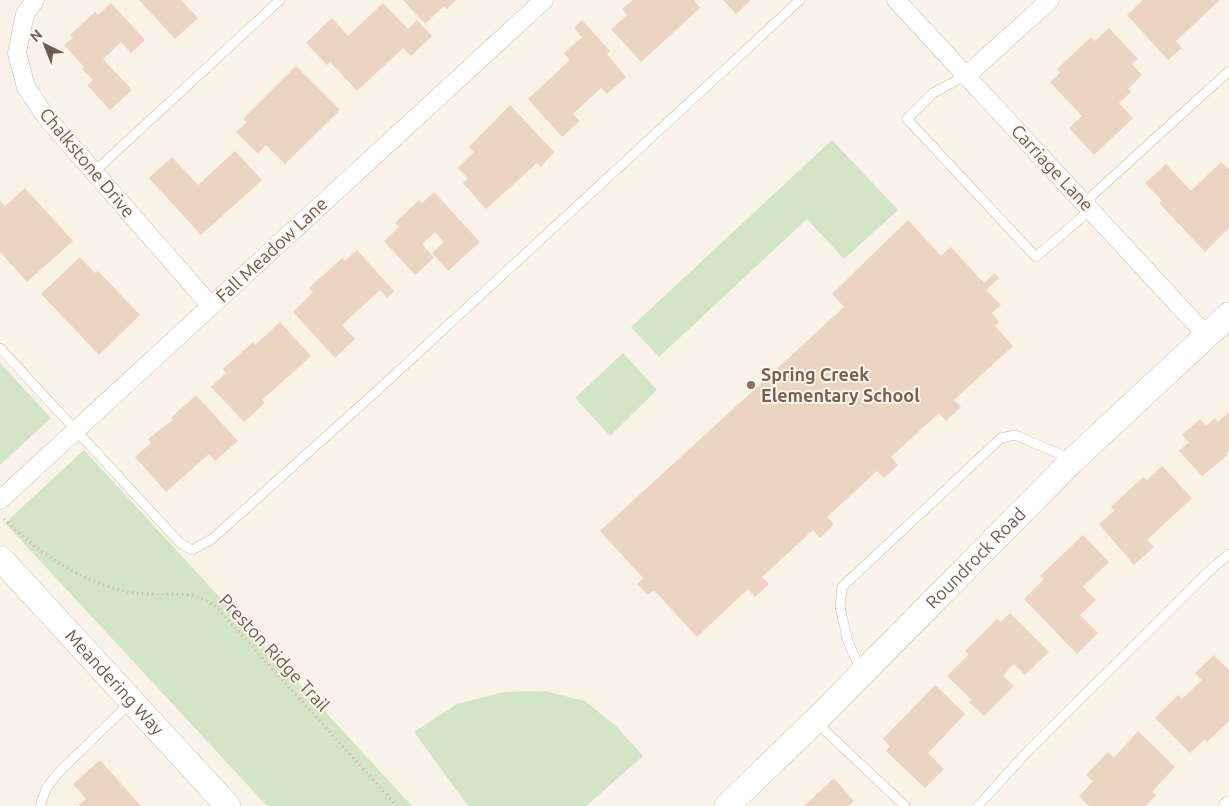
<svg xmlns="http://www.w3.org/2000/svg" width="1229" height="806" viewBox="0 0 1229 806" font-family="Ubuntu,sans-serif">
	<style>
		.green { fill: #d2e5c7 }
		.building { fill: #ebd4c2 }
		.lines { fill: none; stroke-linecap: round; stroke-linejoin: round }
		.lane-casing { stroke: #c9bbae; stroke-width: 10 }
		.street-casing { stroke: #c9bbae; stroke-width: 19 }
		.secondary-casing { stroke: #ccbcad; stroke-width: 26 }
		.path { stroke: #cfb8a6; stroke-width: 3; stroke-dasharray: 1 4; stroke-linecap: butt }
		.lane { stroke: #fff; stroke-width: 9 }
		.street { stroke: #fff; stroke-width: 18 }
		.secondary { stroke: #fff; stroke-width: 25 }
		.education-dot { fill: #8d6e63; stroke: #fcf7ed; stroke-width: 2 }
		.labels { text-anchor: middle; stroke-width: 4; stroke-linejoin: round; paint-order: stroke }
		.street-label { font-size: 18px; fill: #6f5c4f; stroke: #fcf7ed }
		.education-label { font-size: 18px; font-weight: bold; fill: #785e54; stroke: #fcf7ed; text-anchor: start }
	</style>
	<rect width="100%" height="100%" fill="#f9f3e7"/>
	<path class="green" d="M832 140 898 210 844 259 807 219 659 357 631 327Z
		M623 353 657 390 610 436 575 398Z
		M0 363 51 418 0 465Z
		M84 450 412 806H267L5 523Z
		M545 691 585 701 617 727 643 756 586 806H468L414 732 457 704 504 692Z"/>
	<path class="building" d="M139 0H181L198 18 175 39Z
		M403 0H456L447 9 444 6 425 24Z
		M633 0H694L700 8 641 62 611 29 627 15 622 9Z
		M723 0H751L736 14Z
		M1141 0H1220L1176 41 1182 48 1168 60 1127 15 1142 1Z
		M111 3 145 40 131 53 121 42 103 59 132 90 110 110 87 85 93 80 82 69 84 67 64 45 73 38 70 35 95 12 98 15Z
		M383 3 408 29 417 20 432 36 411 56 403 48 357 91 330 62 327 65 306 43 332 18 348 36Z
		M582 20 610 51 607 54 626 77 607 94 601 88 573 114 580 121 562 137 528 99 570 60 564 53 582 37 574 28Z
		M1109 28 1138 59 1132 64 1142 75 1128 89 1131 92 1119 103 1133 118 1094 155 1069 128 1082 116 1050 82 1060 73 1057 69 1091 37 1095 41Z
		M296 66 340 110 285 164 266 145 258 154 236 132 247 122 243 119Z
		M510 105 554 152 541 167 537 163 486 209 463 183 468 178 458 168 474 152 469 147Z
		M235 151 262 180 201 235 149 178 172 157 198 185Z
		M1221 162 1229 170V228L1205 252 1159 203 1162 201 1145 183 1166 164 1191 191Z
		M25 188 73 241 27 282 0 252V201L5 206Z
		M434 192 480 242 448 271 432 253 444 242 435 232 422 244 434 258 415 275 384 241 399 227 395 223 419 200 422 203Z
		M908 220 941 256 951 247 984 283 995 273 999 278 986 290 1001 305 992 313 999 322 995 326 1013 346 954 400 961 407 946 421 939 413 891 457 898 465 884 478 877 471 827 517 834 524 820 538 813 530 762 577 769 584 755 597 748 589 697 637 654 590 648 595 637 584 643 578 600 531 844 307 832 294Z
		M357 250 394 291 387 298 380 290 342 325 355 339 335 358 293 312 313 292 309 288 342 258 345 261Z
		M80 257 95 273 98 271 140 315 99 355 41 294Z
		M280 322 311 356 262 400 265 403 244 422 211 387 226 373 223 369 253 342 255 345Z
		M196 395 238 441 215 461 209 454 166 492 135 457 151 443 148 439 173 420 171 418Z
		M1229 412V451L1226 454 1228 455 1202 476 1179 451 1189 442 1182 435 1200 419 1206 426 1215 418 1218 422Z
		M1162 466 1192 498 1147 540 1154 547 1134 565 1099 524 1114 511 1111 507 1143 477 1147 480Z
		M1083 535 1109 562 1083 587 1096 600 1080 615 1098 633 1077 654 1024 599 1044 579 1040 576Z
		M1010 613 1049 652 1025 675 1014 664 1003 676 1014 686 984 716 969 702 972 700 947 676 969 654 965 651 997 619 1001 622Z
		M1214 655 1229 670V721L1207 742 1205 739 1190 753 1155 718 1178 695 1182 699 1202 680 1195 673Z
		M935 685 965 714 928 753 944 769 925 788 886 751 890 746 883 739Z
		M1138 731 1175 767 1152 792 1156 795 1146 806H1089L1079 796 1093 781 1086 775 1108 752 1114 758Z
		M100 760 141 806H78L86 799 73 784Z
		M834 778 854 801 848 806H804Z"/>
	<g class="lines">
		<defs>
			<path id="lane" d="M967 75 933 93 907 119 1036 257 1090 210
				M94 172 280 0
				M1084 203 1229 71
				M0 348 180 543 192 550 212 539 379 389 800 0
				M861 670 848 642 840 607 842 587 1001 438 1015 435 1071 459
				M817 723 905 806
				M40 806 46 789 57 774 131 702
				M978 806 1026 753 1205 575 1229 554"/>
			<path id="street" d="M35 0 25 14 17 53 26 87 46 117 211 306
				M896 0 1207 336
				M967 75 1050 0
				M0 500 544 0
				M1228 806 1229 805"/>
			<g id="secondary">
				<path id="s1" d="M0 558 228 806"/>
				<path id="s2" d="M727 806 815 721 1073 460 1229 315"/>
			</g>
		</defs>
		<use href="#lane" class="lane-casing"/>
		<use href="#street" class="street-casing"/>
		<use href="#secondary" class="secondary-casing"/>
		<path class="path" d="M4 519C40 555 85 585 136 593 158 596 180 591 201 598 207 600 212 605 217 608L397 806"/>
		<use href="#lane" class="lane"/>
		<use href="#street" class="street"/>
		<use href="#secondary" class="secondary"/>
	</g>
	<circle class="education-dot" cx="751" cy="385" r="5"/>
	<g class="labels">
		<g class="street-label">
			<text transform="translate(87 163) rotate(50)" y="6">Chalkstone Drive</text>
			<text transform="translate(1052 168) rotate(47)" y="6">Carriage Lane</text>
			<text transform="translate(272 250) rotate(-43)" y="6">Fall Meadow Lane</text>
			<text dy="6" stroke="none"><textPath href="#s2" startOffset="351">Roundrock Road</textPath></text>
			<text transform="translate(274 653) rotate(47)" y="6">Preston Ridge Trail</text>
			<text dy="6" stroke="none"><textPath href="#s1" startOffset="169">Meandering Way</textPath></text>
		</g>
		<g class="education-label">
			<text x="761" y="381">Spring Creek<tspan x="761" dy="21">Elementary School</tspan></text>
		</g>
	</g>
	<g transform="translate(45 45) rotate(317)" stroke="#fcf7ed" stroke-width="4" paint-order="stroke">
	<path d="M0-4L9 19L0 12L-9 19Z" fill="#6f5c4f"/>
	<text y="-8" font-size="14" font-weight="bold" text-anchor="middle" fill="#6f5c4f">N</text>
	</g>
</svg>
